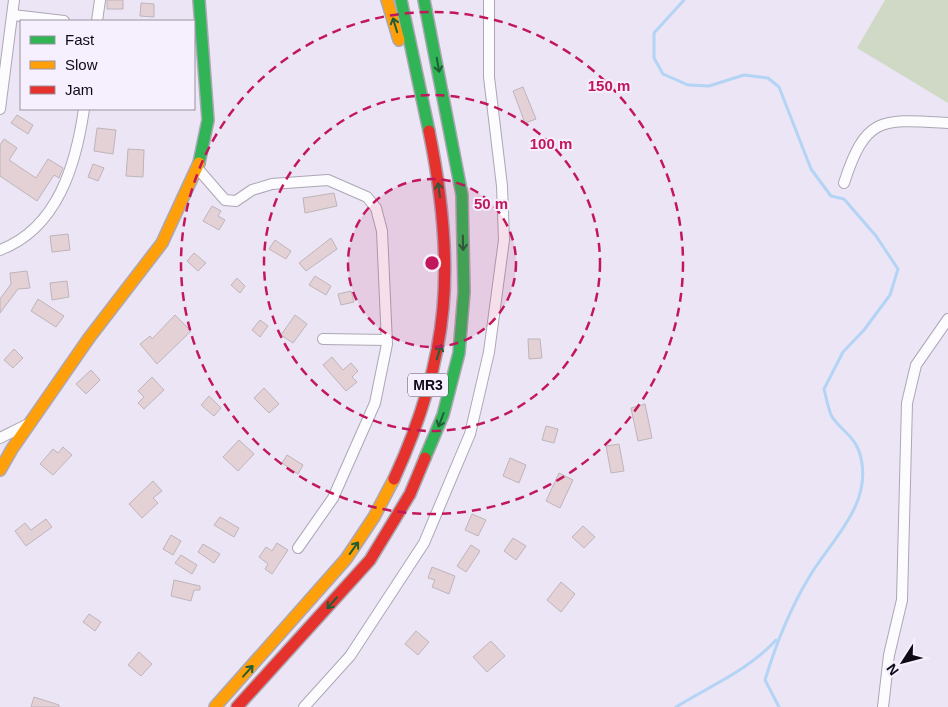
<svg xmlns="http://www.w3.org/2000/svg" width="948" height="707" viewBox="0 0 948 707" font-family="Arial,sans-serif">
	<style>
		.green { fill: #d0d9c5 }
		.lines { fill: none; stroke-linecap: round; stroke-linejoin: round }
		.stream { stroke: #b3d4f5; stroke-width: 3 }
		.building { fill: #e3d1d6; stroke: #beb5ba }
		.street-casing { stroke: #aca7b4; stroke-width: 12 }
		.fast-casing { stroke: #aca7b4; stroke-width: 14 }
		.slow-casing { stroke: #aca7b4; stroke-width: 14 }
		.jam-casing { stroke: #aca7b4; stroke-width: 14 }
		.street { stroke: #fcfbfe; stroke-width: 10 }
		.fast { stroke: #30b455; stroke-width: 11 }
		.slow { stroke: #ff9f0a; stroke-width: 11 }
		.jam { stroke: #e5322d; stroke-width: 11 }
		.oneway { stroke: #1f5e35 }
		.ring { fill: none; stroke: #c2185b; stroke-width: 2.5; stroke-dasharray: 9 6 }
		.labels { text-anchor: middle; stroke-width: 4; stroke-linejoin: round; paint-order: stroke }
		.shield { fill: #f5effe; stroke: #534e5b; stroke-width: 1 }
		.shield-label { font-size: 14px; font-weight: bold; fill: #0e0915 }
		.centre { fill: #c2185b; stroke: #f5effe; stroke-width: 2.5 }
		.ring-label { font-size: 15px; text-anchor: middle; font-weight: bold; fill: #c2185b; stroke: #f5effe; stroke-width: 4; stroke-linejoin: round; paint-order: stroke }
	</style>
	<rect width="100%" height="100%" fill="#ebe5f5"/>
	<path class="green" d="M885 0H948V103L857 48Z"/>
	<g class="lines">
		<path class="stream" d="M684 0 654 33V58L663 74 688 85 709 86 744 75 768 78 779 87 811 169 831 196 844 199 876 236 898 269 890 295 864 330 843 352 824 389C826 397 828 407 831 415 840 431 856 435 861 458 872 506 830 541 808 579 789 611 776 644 765 680L779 707
			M676 707C710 686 749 670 776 640"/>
	</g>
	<path class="building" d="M107 0H123V9H107Z
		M141 3 154 4V17L140 16Z
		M523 87 536 119 525 123 513 91Z
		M17 115 33 125 28 134 11 123Z
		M97 128 116 130 113 154 94 151Z
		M4 139 17 148 9 160 36 178 48 159 63 168 59 178 54 175 37 201 0 176V145Z
		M128 149 144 150 143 177 126 176Z
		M93 164 104 168 98 181 88 177Z
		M334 193 337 206 305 213 303 198Z
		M212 206 221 211 218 216 225 220 219 230 203 221Z
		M68 234 70 250 52 252 50 236Z
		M331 238 337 249 306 271 299 263Z
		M275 240 291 251 286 259 269 249Z
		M194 253 206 263 198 271 187 261Z
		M27 271 30 288 18 289 0 313V299L11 284 10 273Z
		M315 276 331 286 326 295 309 285Z
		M237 278 245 286 240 293 231 285Z
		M67 281 69 297 52 300 50 283Z
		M351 291 354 302 341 305 338 294Z
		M38 299 64 316 56 327 31 311Z
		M175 315 191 331 157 364 140 344 150 336 152 339Z
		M295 315 307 324 293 343 281 335Z
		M260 320 268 326 260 337 252 330Z
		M528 339H540L542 358 529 359Z
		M14 349 23 358 13 368 4 360Z
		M332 357 343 370 351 363 358 371 352 377 357 382 346 391 323 365Z
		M91 370 100 380 86 394 76 384Z
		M152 377 164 390 144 409 138 403 144 397 138 391Z
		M264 388 279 404 269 413 254 398Z
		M209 396 221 408 214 416 201 405Z
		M645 404 652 438 638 441 631 408Z
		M546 426 558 429 554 443 542 440Z
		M239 440 254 454 238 471 223 457Z
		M619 444 624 471 611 473 606 446Z
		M63 447 72 455 53 475 40 464 53 449 58 453Z
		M287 455 303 465 298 474 282 463Z
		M510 458 526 465 519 483 503 476Z
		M559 473 573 480 560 508 546 501Z
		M153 481 162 491 153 498 158 503 142 518 129 504Z
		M472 514 486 520 478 536 465 530Z
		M220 517 239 528 234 537 214 525Z
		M46 519 52 527 26 546 15 531 25 523 31 530Z
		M583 526 595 537 584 548 572 537Z
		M171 535 181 541 173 555 163 549Z
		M513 538 526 546 516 560 504 551Z
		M277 543 288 550 272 574 265 569 268 564 259 557 266 547 272 551Z
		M203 544 220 554 214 563 198 552Z
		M471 545 480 551 466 572 457 566Z
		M181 555 197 565 192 574 175 563Z
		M432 567 455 576 449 594 432 587 435 580 428 578Z
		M174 580 200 586V590H194L191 601 171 596Z
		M561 582 575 594 561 612 547 600Z
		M89 614 101 622 95 631 83 622Z
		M416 631 429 642 418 655 405 644Z
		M491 641 505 656 487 672 473 657Z
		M139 652 152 664 141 676 128 665Z
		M34 697 59 705V707H31Z"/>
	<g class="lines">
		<defs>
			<path id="street" d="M13 15 64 21
				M97 21 100 0
				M0 109 14 0
				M198 169 225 200 236 201 252 190 272 184 328 180 367 197 376 208 382 231 387 344 375 403 333 498 298 548
				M844 183C866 115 882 119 948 123
				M0 250C58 228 76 164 84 109
				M323 339 387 340
				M0 438 28 424
				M304 707 350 656 424 543 470 434 489 352 504 240 502 186 489 77V0
				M883 707 889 655 902 600 907 403 916 365 948 319"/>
			<path id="fast" d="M199 0 208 120 199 163
				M401 0 429 131
				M424 0 462 195 464 292 459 353 443 415 425 458"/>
			<path id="slow" d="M387 0 399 40
				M0 470 12 449 89 338 162 243 199 163
				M215 707 346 559 374 517 394 479"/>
			<path id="jam" d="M394 479C451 355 456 264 429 131
				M237 707 370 560 410 494 425 458"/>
		</defs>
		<use href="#street" class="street-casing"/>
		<use href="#fast" class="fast-casing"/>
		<use href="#slow" class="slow-casing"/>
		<use href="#jam" class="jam-casing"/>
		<use href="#street" class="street"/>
		<use href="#fast" class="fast"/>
		<use href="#slow" class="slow"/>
		<use href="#jam" class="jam"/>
	</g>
	<defs><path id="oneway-shaft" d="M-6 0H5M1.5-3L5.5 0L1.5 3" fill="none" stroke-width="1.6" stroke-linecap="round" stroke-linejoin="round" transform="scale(1.25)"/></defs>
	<g class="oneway">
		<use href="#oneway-shaft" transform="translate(395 25) rotate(-107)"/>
		<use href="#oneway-shaft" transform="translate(438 65) rotate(80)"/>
		<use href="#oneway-shaft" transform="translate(439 190) rotate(-98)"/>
		<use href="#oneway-shaft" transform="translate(463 243) rotate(89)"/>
		<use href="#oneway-shaft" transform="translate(439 352) rotate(-73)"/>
		<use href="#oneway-shaft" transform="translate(441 420) rotate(111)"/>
		<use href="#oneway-shaft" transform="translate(354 548) rotate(-54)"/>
		<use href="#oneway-shaft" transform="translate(332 603) rotate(131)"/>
		<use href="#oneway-shaft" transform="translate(248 671) rotate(-48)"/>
	</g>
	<circle cx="432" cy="263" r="84" fill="#c2185b" fill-opacity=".12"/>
	<g class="ring">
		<circle cx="432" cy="263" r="84"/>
		<circle cx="432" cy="263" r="168"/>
		<circle cx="432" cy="263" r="251"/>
	</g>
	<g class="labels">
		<rect class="shield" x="408" y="373.5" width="40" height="23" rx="4"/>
		<g class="shield-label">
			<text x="428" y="390">MR3</text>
		</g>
	</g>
	<circle cx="432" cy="263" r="8" class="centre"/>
	<g class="ring-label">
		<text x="609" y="91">150 m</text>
		<text x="551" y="149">100 m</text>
		<text x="491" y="209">50 m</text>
	</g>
	<rect x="20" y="20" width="175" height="90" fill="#f5effe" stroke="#9993a1"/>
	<rect x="30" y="36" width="25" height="8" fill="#30b455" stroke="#9993a1"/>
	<text x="65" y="45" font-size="15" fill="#0e0915">Fast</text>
	<rect x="30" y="61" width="25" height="8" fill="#ff9f0a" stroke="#9993a1"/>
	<text x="65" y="70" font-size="15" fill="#0e0915">Slow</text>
	<rect x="30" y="86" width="25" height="8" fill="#e5322d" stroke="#9993a1"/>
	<text x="65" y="95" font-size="15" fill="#0e0915">Jam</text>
	<g transform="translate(903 662) rotate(234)" stroke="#f5effe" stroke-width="4" paint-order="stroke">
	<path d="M0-4L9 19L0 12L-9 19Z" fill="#0e0915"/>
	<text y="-8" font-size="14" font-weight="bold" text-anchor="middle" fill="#0e0915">N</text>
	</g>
</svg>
